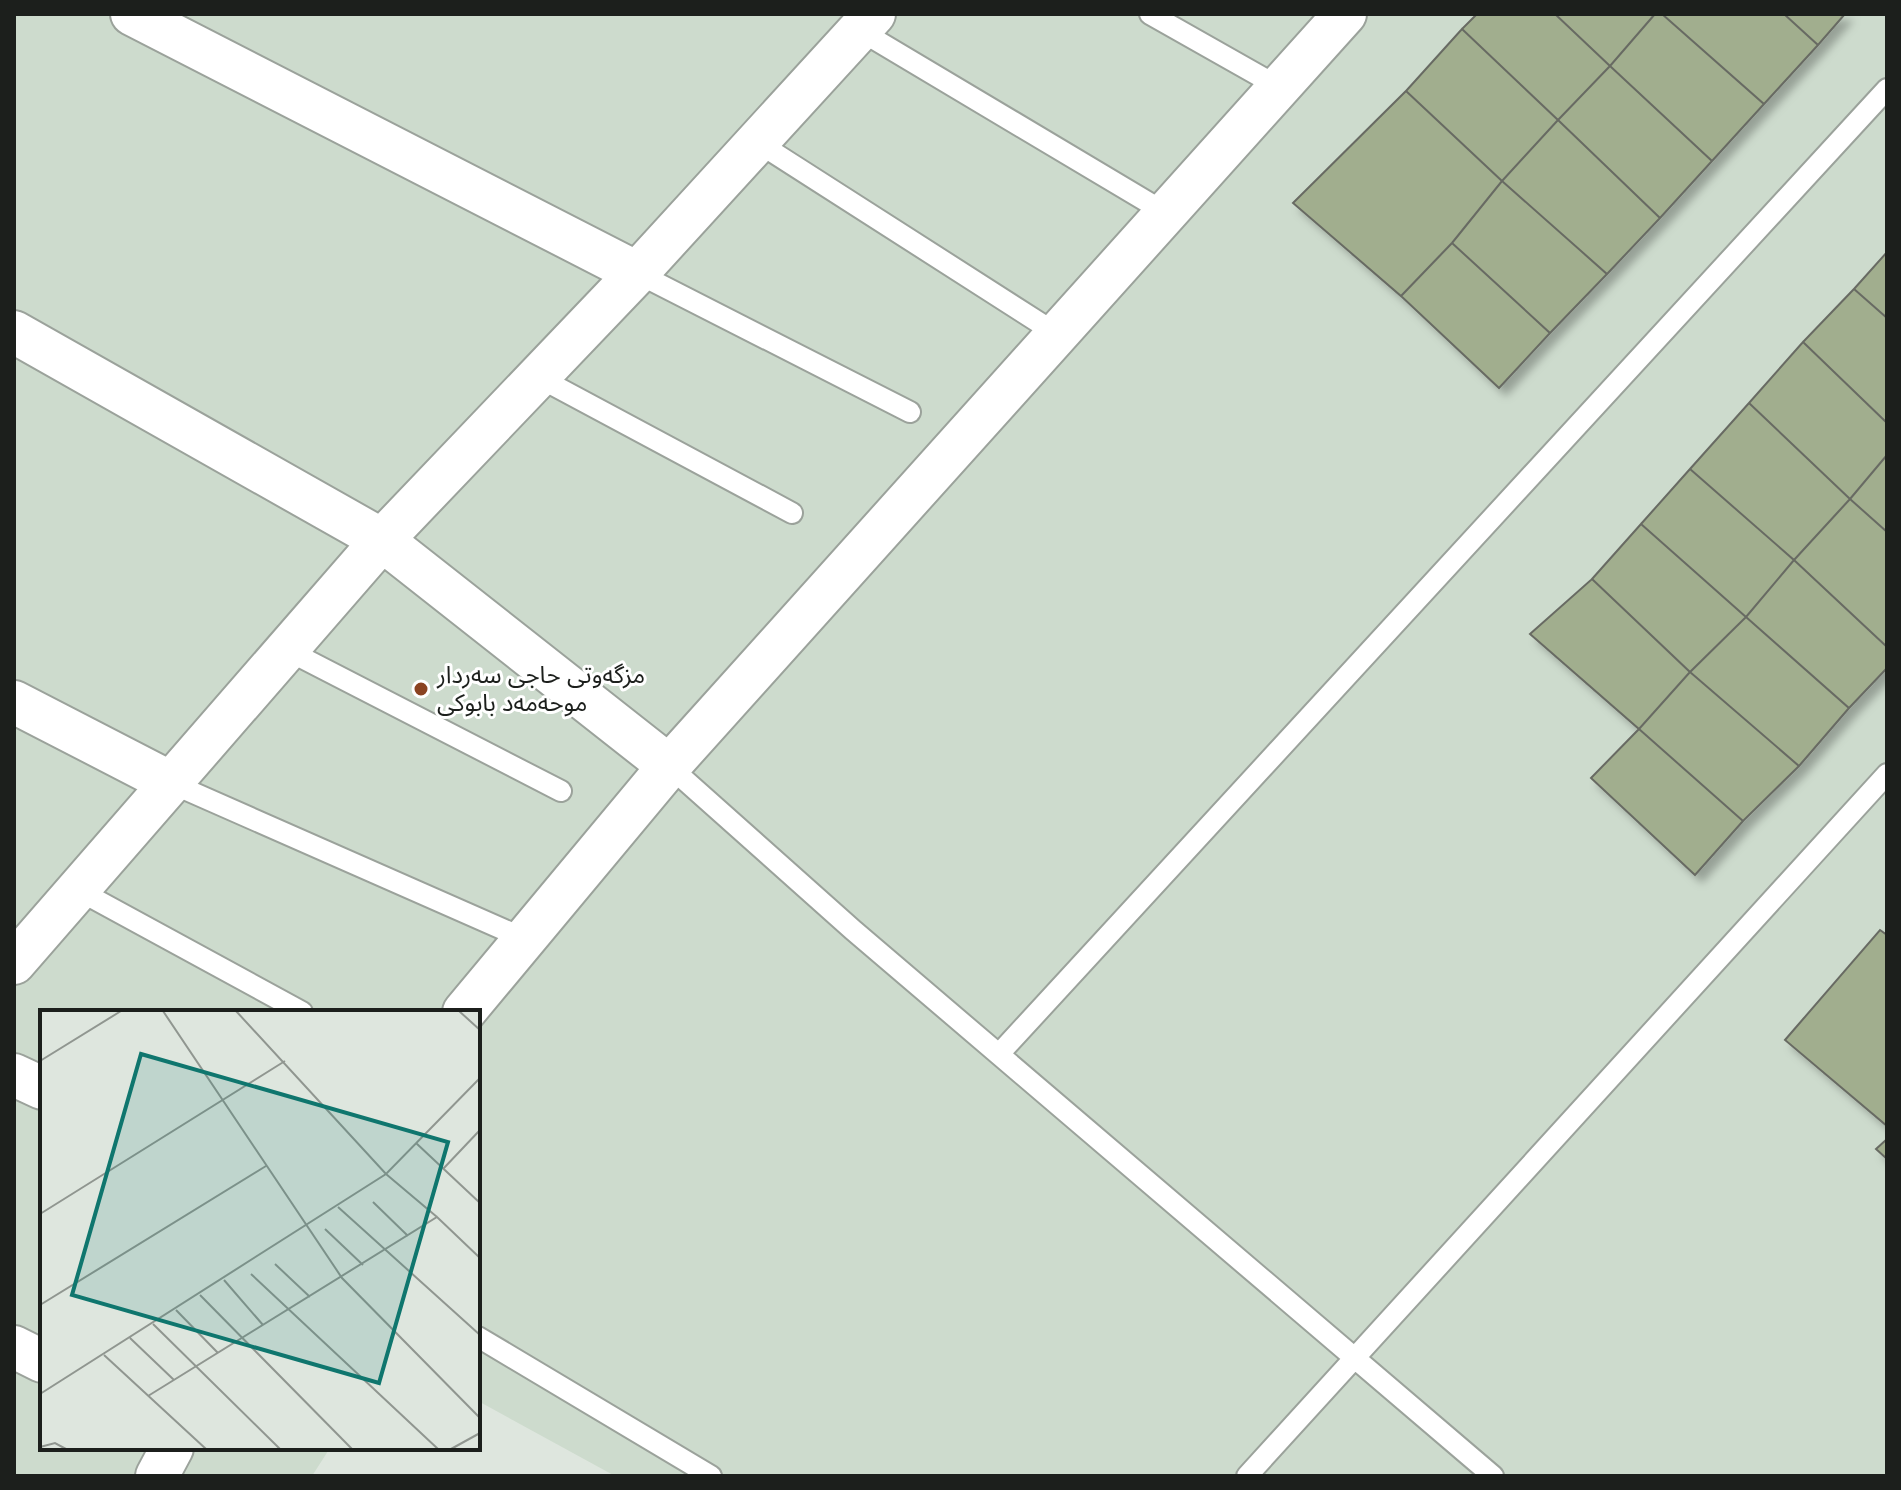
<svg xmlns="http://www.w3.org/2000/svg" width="1901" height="1490" viewBox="0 0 1901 1490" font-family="Georgia,'Noto Sans Arabic',serif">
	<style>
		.built { fill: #cddbcd }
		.building { fill: #a1ae8e; stroke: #686b63; stroke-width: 2; filter: url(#shadow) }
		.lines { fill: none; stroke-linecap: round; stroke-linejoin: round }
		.service-casing { stroke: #9ba29b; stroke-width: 24 }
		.minor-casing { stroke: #9ba29b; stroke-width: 46 }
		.service { stroke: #fff; stroke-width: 20 }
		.minor { stroke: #fff; stroke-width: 42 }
		.poi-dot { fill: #8a4321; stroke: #fff; stroke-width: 3 }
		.labels { text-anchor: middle; stroke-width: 6; stroke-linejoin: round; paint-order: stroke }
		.poi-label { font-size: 24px; fill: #1c1f1c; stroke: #fff; text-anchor: start }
		.inset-road { fill: none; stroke: #909690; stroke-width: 2 }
		.view { fill: #0f766e; fill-opacity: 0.15; stroke: #0f766e; stroke-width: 4 }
		.inset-edge { fill: none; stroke: #1c1f1c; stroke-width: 4 }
	</style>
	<defs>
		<filter id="shadow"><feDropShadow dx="7" dy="7" stdDeviation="4" flood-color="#0004"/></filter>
	</defs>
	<rect width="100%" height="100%" fill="#dee6de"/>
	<path class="built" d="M14 14H1887V1476H615L478 1401V1012H42V1448H330L312 1476H14Z"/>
	<path class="building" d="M1477 14H1555L1610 66 1558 120 1462 29Z
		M1555 14H1655L1610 66Z
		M1655 14H1662L1764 104 1712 161 1610 66Z
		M1662 14H1784L1818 45 1764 104Z
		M1784 14H1845L1818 45Z
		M1462 29 1558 120 1502 181 1406 91Z
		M1610 66 1712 161 1660 218 1558 120Z
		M1406 91 1502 181 1452 243 1401 296 1293 203Z
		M1558 120 1660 218 1607 274 1502 181Z
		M1502 181 1607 274 1550 333 1452 243Z
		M1452 243 1550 333 1499 388 1401 296Z
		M1887 252V318L1854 289Z
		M1854 289 1887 318V423L1803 342Z
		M1803 342 1887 423V455L1850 499 1749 403Z
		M1749 403 1850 499 1794 560 1690 469Z
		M1887 455V532L1850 499Z
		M1690 469 1794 560 1746 617 1641 524Z
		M1850 499 1887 532V647L1794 560Z
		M1641 524 1746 617 1690 672 1592 579Z
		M1794 560 1887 647V668L1849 708 1746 617Z
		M1592 579 1690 672 1639 729 1530 634Z
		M1746 617 1849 708 1799 766 1690 672Z
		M1690 672 1799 766 1743 821 1639 729Z
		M1639 729 1743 821 1695 875 1591 778Z
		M1880 930 1887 935V1126L1785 1040Z
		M1887 1139V1159L1876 1149Z"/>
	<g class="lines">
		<defs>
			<path id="service" d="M1150 14 1279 87
				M859 30 1166 213
				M757 142 1057 334
				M637 273 910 412
				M538 377 792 513
				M287 650 561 791
				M669 766 853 930 1493 1476
				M171 783 525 939
				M78 890 302 1012
				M999 1054 1887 89
				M478 1337 711 1476
				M1247 1476 1887 774"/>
			<path id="minor" d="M132 14 637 273
				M14 332 382 540 669 766
				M14 702 171 783
				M14 963 382 540 637 273 874 14
				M464 1012 669 766 1345 14
				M14 1075 42 1088
				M14 1347 42 1361
				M157 1476 172 1448"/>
		</defs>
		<use href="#service" class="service-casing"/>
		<use href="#minor" class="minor-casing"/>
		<use href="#service" class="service"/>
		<use href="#minor" class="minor"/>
	</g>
	<circle class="poi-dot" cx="421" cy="689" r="8"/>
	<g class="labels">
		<g class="poi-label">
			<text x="437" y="683">مزگەوتی حاجی سەردار<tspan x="437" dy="28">موحەمەد بابوکی</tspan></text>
		</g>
	</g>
	<g transform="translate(40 1010)">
		<rect width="440" height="440" fill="#dee6de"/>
		<path class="inset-road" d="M123 1 302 268 440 408M196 1 346 164 397 207M419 1 440 20M0 51 81 1M376 133 440 193M403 159 440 120M333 192 368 226M298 197 440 325M0 204 245 51M285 219 323 255M235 254 270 287M211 264 398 439M184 270 223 315M160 285 312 439M0 295 226 156M136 300 178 343M113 314 240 439M90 328 134 370M64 345 166 439M0 384 346 164 440 68M108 386 397 207 440 248M0 437 15 433 26 439M411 439 440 423"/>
		<path class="view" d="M101 44 408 132 339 373 32 285Z"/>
		<rect width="440" height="440" class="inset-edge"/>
	</g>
	<rect width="1901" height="1490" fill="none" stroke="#1c1f1c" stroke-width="32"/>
</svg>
